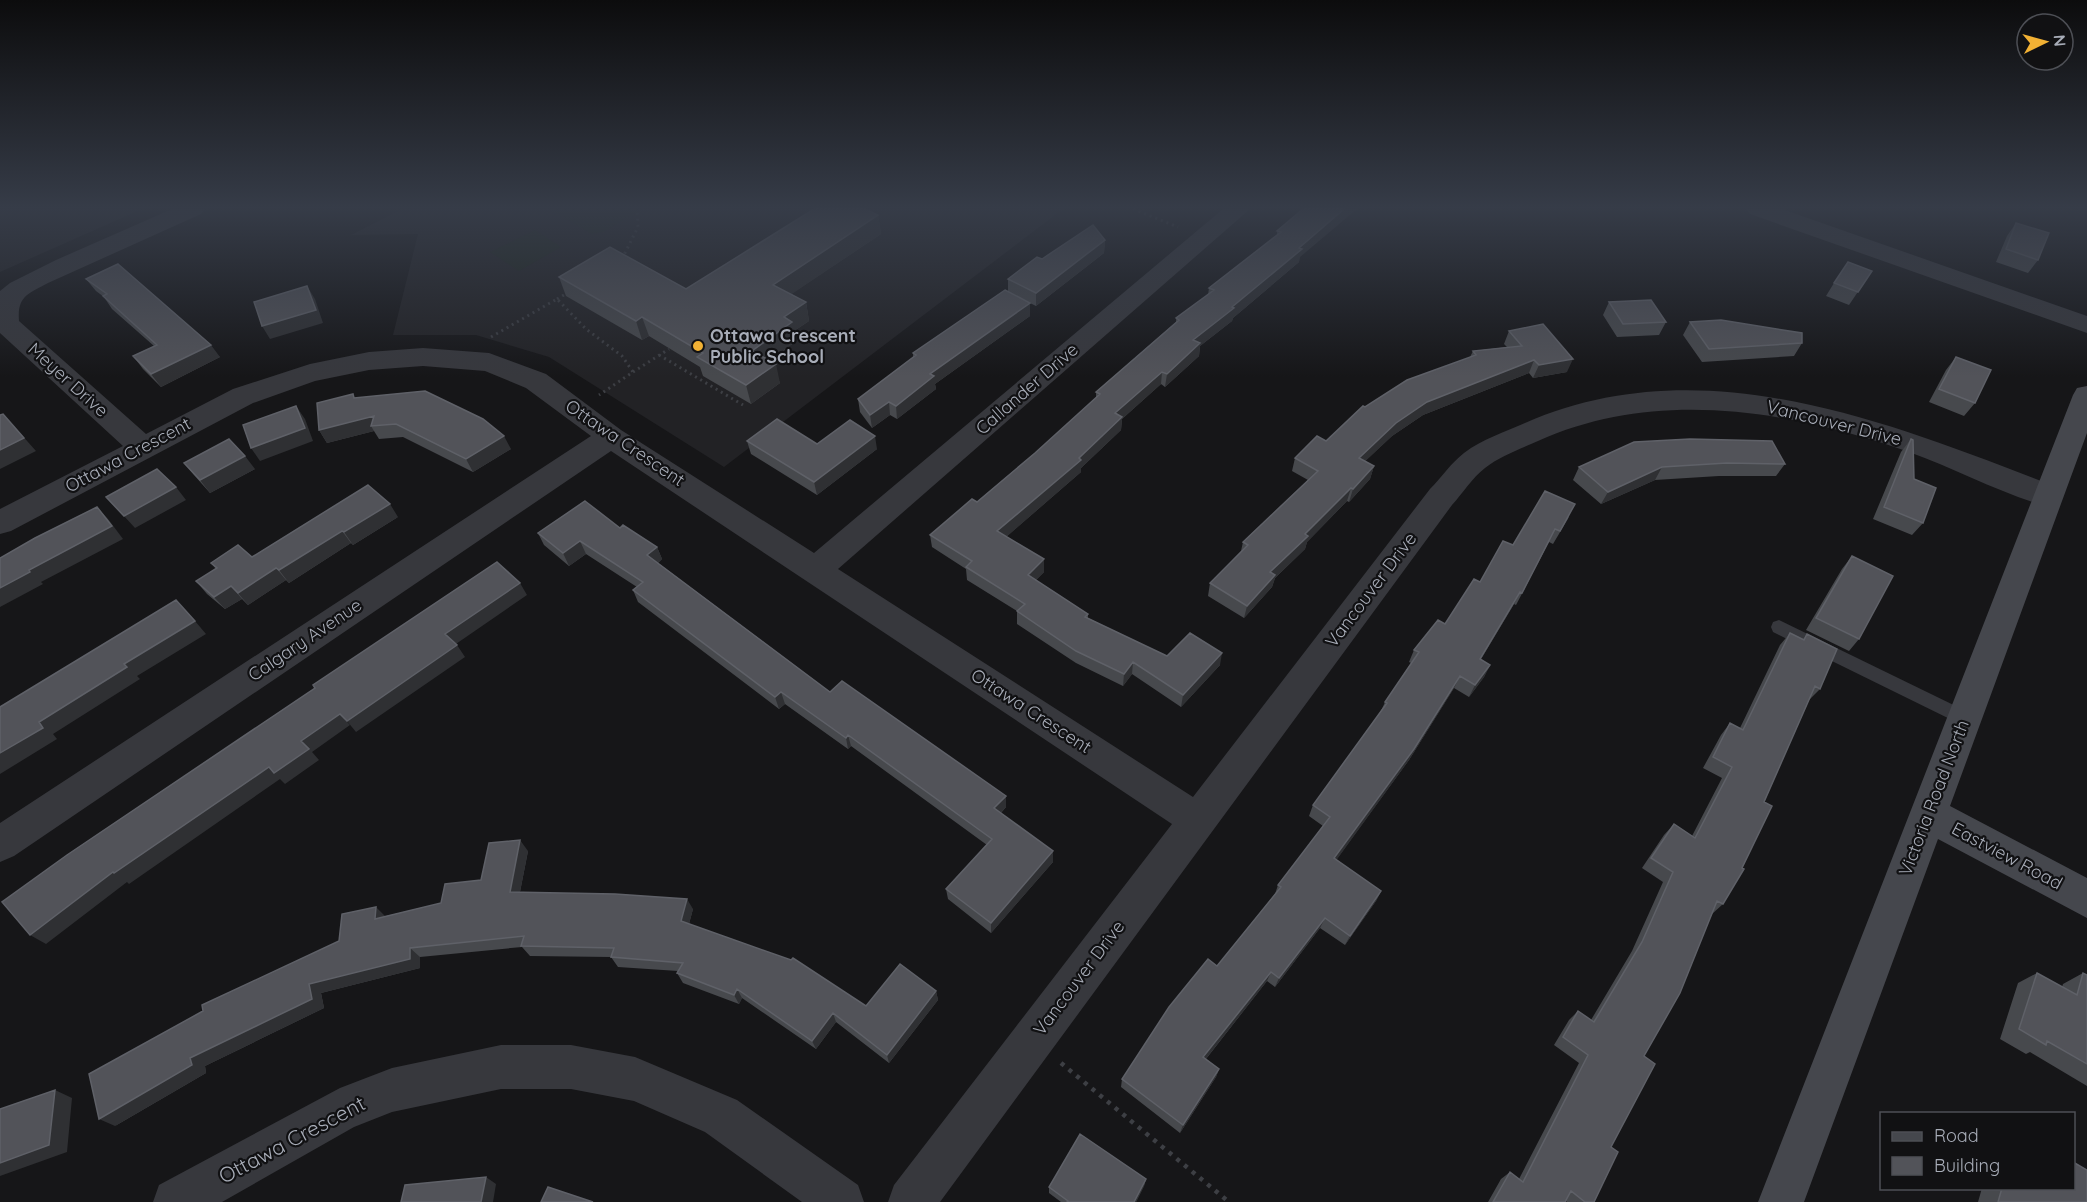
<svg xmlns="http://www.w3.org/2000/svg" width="2087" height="1202" viewBox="0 0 2087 1202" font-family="Quicksand,sans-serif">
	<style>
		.built { fill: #222225 }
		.green { fill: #1e261f }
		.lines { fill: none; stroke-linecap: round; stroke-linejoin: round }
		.path-far1 { stroke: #3d3f44; stroke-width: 3; stroke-dasharray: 2 4; stroke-linecap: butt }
		.path { stroke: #3d3f44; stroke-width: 4.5; stroke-dasharray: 4 6; stroke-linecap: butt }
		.service { fill: #37383d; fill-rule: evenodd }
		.minor { fill: #37383d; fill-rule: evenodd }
		.secondary { fill: #45474d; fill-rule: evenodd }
		.wall { fill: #47494d }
		.shaded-wall { fill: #2f3033 }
		.building { fill: #525359; stroke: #5f6168; stroke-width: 1.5 }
		.poi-dot { fill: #f2b134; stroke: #111113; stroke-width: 2 }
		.labels { text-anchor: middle; stroke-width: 4.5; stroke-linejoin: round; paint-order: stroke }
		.poi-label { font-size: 18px; font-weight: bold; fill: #a8adb8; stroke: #111113; text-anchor: start }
		.street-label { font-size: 18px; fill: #a8adb8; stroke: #111113 }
		.near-street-label { font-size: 21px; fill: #a8adb8; stroke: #111113 }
	</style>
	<rect width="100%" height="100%" fill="#161618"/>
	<path class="built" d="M0 209H142L0 272Z
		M402 209H1063L724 467 549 357 476 335H393L418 234 351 235Z"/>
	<path class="green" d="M550 209H642L603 232 592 234Z
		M535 230 561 247 519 271 490 252Z"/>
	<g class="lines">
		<path class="path-far1" d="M1133 209 1178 227
			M622 259 638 227 637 209
			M557 299 569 292
			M491 337 557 299 586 329 622 356 633 372 599 395
			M659 355 743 405
			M633 372 669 349"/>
		<path class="path" d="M1061 1063 1229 1202"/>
		<path class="service" d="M1779 620 1970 713 1973 718 1970 723 1964 725 1958 723 1773 632 1771 627 1773 622Z"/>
		<path class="minor" d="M172 209H205L201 214 48 283C28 294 17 296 19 321L146 434 233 389 310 364 369 352 423 348 489 353 546 374 621 430 814 553 1223 209H1250L838 569 1193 797 1430 489C1442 477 1451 463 1464 453 1482 439 1505 432 1525 423 1704 345 1890 423 2059 488L2063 496 2059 504 2048 507C2000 493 1956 469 1909 452 1790 410 1656 388 1538 441 1520 449 1500 456 1485 468 1472 478 1463 493 1452 505L940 1202H888L894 1185 1172 824 611 451 14 856 0 862V823L591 436 526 388 485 371 423 366 369 370 315 381 253 403 11 531 0 534V509L123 446 0 333V291L10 283 56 260Z
			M1746 209H1782L2087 316V333L1750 214Z
			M501 1045H571L635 1057 737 1100 858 1185 864 1202H802L705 1132 634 1101 571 1089H501L392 1112 354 1127 222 1202H153L159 1185 340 1088 392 1068Z"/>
		<path class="secondary" d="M2087 386V433L1950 806 2087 878V918L1938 839 1804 1202H1758L2073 395 2077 388Z"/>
	</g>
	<path class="wall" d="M1303 209 1299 262 1233 318 1232 321 1200 346 1199 356 1165 387 1161 384 1122 419 1121 430 1081 468V472L1006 537 1044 572 1036 580 1088 614V618L1167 656 1220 665 1181 707 1132 674 1123 686 1076 663 1017 624V611L967 580 966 569 932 547 930 535 977 502 1035 453 1096 398V392L1176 322V318L1208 295 1209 288 1277 235V231Z
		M878 215 881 234 791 294 806 302 809 321 794 331 796 341 770 361 780 383 751 404 703 376 700 367 649 336 642 340 566 296 559 277 686 289Z
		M2016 223 2038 260 2028 273 1996 262 2007 236Z
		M1105 240 1104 253 1036 306 1022 299 1030 303V316L935 384 936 389 897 419 890 415 872 428 860 412 858 399 913 357V353L1008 291V279L1042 259Z
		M1872 271 1849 305 1826 296 1834 283Z
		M86 279 220 357 161 387 143 369 133 356 154 346 112 309 104 297 96 291Z
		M1609 302 1666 322 1659 335 1617 337 1603 315Z
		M1690 322 1802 343 1794 356 1702 362 1683 335Z
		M1509 331 1567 372 1533 378 1529 373 1423 415 1392 436 1365 461 1374 466 1370 479 1349 502 1347 501 1307 542 1305 549 1275 578 1272 587 1244 618 1208 596 1210 583 1241 551 1243 542 1308 480 1292 471 1295 458 1326 441 1365 407 1470 357 1473 351 1507 347 1504 344Z
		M1956 357 1975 403 1964 416 1929 402 1946 370Z
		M356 398 511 449 473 472 403 437 379 439 374 431 327 443 319 430Z
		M1911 439 1914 479 1923 523 1912 535 1873 519 1901 452Z
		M747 441 877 449 817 495 751 454Z
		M1634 442 1785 464 1776 476H1719L1655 480 1601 504 1573 480 1579 467Z
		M184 463 255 469 210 493 194 475Z
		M398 517 353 545 351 543 289 583 286 580 248 605 242 599 225 609 207 594 196 581 216 569 211 563 252 557Z
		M1569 517 1553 544 1549 542 1516 605 1514 604 1481 659 1490 665 1484 677 1469 697 1454 688 1409 760 1336 860 1381 891 1376 901 1345 945 1320 928 1275 987 1267 981 1206 1059 1219 1069 1216 1077 1180 1133 1121 1087 1122 1079 1217 966 1275 894 1278 885 1323 826 1309 816 1313 805 1381 711 1385 702 1411 663 1409 662 1414 650 1445 624 1480 582 1513 545Z
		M620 528 657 547 662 559 658 563 830 692 1006 807 1001 813 1053 851V862L991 933 948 899 946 889 987 845 851 746 848 749 785 704 779 709 638 602 633 590 637 587 586 554 569 566 544 545 538 533Z
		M1852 556 1859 639 1849 651 1806 630 1842 569Z
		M1790 633 1803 639 1807 634 1820 689 1809 700 1764 802 1723 904 1712 914 1644 1056 1611 1147 1594 1202H1567L1566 1201 1565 1202H1488L1501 1179 1510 1172 1519 1179 1579 1063 1554 1045 1569 1020 1578 1011 1591 1020 1632 951 1663 882 1642 868 1664 835 1674 824 1692 836 1722 778 1703 768 1721 735 1730 723 1740 728 1780 645Z
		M528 851 520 892 693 909 689 924 866 1006 936 991 938 1000 889 1063 836 1022 816 1049 742 998 739 1004 683 983 677 973 678 971 618 967 611 957 530 956 522 947 420 957V968L321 993 324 1008 205 1066 206 1073 115 1126 339 941 386 916 441 903 481 880Z
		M2037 973 2062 987 2063 984 2083 973 2087 975V1086L2030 1052 2026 1054 2000 1039 2018 983Z
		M1146 1179 1144 1186 1136 1202H1061L1049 1193V1187Z
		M1982 1188H2073L2087 1202H1978Z"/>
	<path class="shaded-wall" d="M1344 209H1357L1300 257 1299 262 1233 318 1232 321 1200 346 1199 356 1165 387 1167 374 1193 340 1232 307 1299 248Z
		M878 215 881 234 777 304 773 285Z
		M1105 240 1104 253 1036 306V293Z
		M307 286 315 299 323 323 270 339 262 326Z
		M806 302 809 321 794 331 796 341 757 370 752 351 784 317Z
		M1030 303V316L935 384 936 389 897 419 896 406 930 374Z
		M642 317 649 336 642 340 636 321Z
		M211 345 220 357 161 387 151 374Z
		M1573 359 1567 372 1533 378 1539 365Z
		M1534 360 1529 373 1423 415 1392 436 1355 471 1359 458 1396 423 1427 402Z
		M776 364 780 383 751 404 746 385Z
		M1162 372 1161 384 1122 419 1121 430 1081 468V472L998 544 997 531 1079 458 1115 413Z
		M889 402 890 415 872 428 870 415Z
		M296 406 305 419 313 441 260 461 251 448Z
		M3 414 36 451 0 469V450Z
		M374 416 371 426 374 431 327 443 319 430Z
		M504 436 511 449 473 472 466 459Z
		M875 436 877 449 817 495 814 482Z
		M245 456 255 469 210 493 200 480Z
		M1374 466 1370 479 1349 502 1353 489Z
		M1662 467 1655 480 1601 504 1608 492Z
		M176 487 186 500 135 528 124 516Z
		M1351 488 1347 501 1307 542 1305 549 1275 578 1272 587 1244 618 1247 606 1270 572 1305 534Z
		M390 504 398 517 353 545 344 532Z
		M97 507 108 519 123 539 41 582 43 584 0 607V588L29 570Z
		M342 531 351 543 289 583 279 570Z
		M580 541 586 554 569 566 563 553Z
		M657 547 662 559 652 568 647 555Z
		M1044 559V572L1028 587V575Z
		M276 568 286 580 248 605 238 593Z
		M520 583 527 595 453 646 445 634Z
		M231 586 242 599 225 609 214 597Z
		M1520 592 1514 604 1474 671 1480 659Z
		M195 621 206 634 137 676 140 679 53 734 57 739 0 774V753L39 722 124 664Z
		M457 645 465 657 356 732 347 721Z
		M1222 653 1220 665 1181 707 1183 695Z
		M1133 662 1132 674 1123 686 1124 674Z
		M1490 665 1484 677 1469 697 1475 685Z
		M1460 676 1454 688 1409 760 1330 869 1334 858Z
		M781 692 785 704 779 709 775 697Z
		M340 714 350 725 312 752 319 760 285 784 280 779 129 884 127 882 46 944 30 935 113 872Z
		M848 735 851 746 848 749 846 738Z
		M1006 796V807L995 819 994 808Z
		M520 840 528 851 518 902 510 892Z
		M1053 851V862L991 933V923Z
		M1381 891 1376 901 1345 945 1350 936Z
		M687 899 693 909 687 931 681 921Z
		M376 907 386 917 375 919Z
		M1325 918 1320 928 1275 987 1279 978Z
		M410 948 420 957V968L321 993 324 1008 205 1066 206 1073 115 1126 99 1119 190 1058 309 984Z
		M1271 972 1267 981 1201 1065 1203 1057Z
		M737 989 742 998 739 1004 734 995Z
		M936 991 938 1000 889 1063 887 1055Z
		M833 1013 836 1022 816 1049 812 1041Z
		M1219 1069 1216 1077 1180 1133 1183 1125Z
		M55 1090 72 1098 67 1152 0 1176V1163Z
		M486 1177 496 1184 493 1202H481Z
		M1146 1179 1144 1186 1136 1202H1134Z"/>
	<path class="building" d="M814 209H865L878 215 773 285 806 302 784 317 792 322 752 351 776 364 746 385 697 357 703 353 642 317 636 321 559 277 610 247 686 289Z
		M1303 209H1344L1299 248 1302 249 1232 307 1234 308 1193 340 1200 343 1167 374 1162 372 1115 413 1122 417 1079 458 1081 460 997 531 1044 559 1028 575 1088 614 1085 617 1167 656 1190 633 1222 653 1183 695 1133 662 1124 674 1076 651 1017 611 1025 604 966 567 972 561 930 535 972 499 977 502 1035 453 1100 394 1096 392 1179 320 1176 318 1214 290 1209 288 1281 232 1277 231Z
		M2016 223 2049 233 2038 260 2006 249Z
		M1093 225 1105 240 1036 293 1008 279 1037 257 1042 259Z
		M1848 262 1872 271 1858 292 1834 283Z
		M118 264 211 345 151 374 133 356 157 345 103 296 107 294 86 279Z
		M307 286 316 310 262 326 254 302Z
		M1005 290 1030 303 930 374 934 376 896 406 889 402 870 415 858 399 916 355 913 353Z
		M1651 300 1666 322 1623 324 1609 302Z
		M1721 320 1802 333V343L1709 349 1690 322Z
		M1543 324 1573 359 1539 365 1534 360 1427 402 1396 423 1359 458 1374 466 1353 489 1351 488 1305 534 1308 536 1270 572 1275 575 1247 606 1210 583 1248 545 1243 542 1318 471 1295 458 1317 436 1326 441 1363 406 1365 407 1407 380 1476 355 1473 351 1522 346 1509 331Z
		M1956 357 1991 370 1975 403 1939 389Z
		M425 391 483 419 504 436 466 459 396 424 371 426 374 416 319 430 317 403 353 394 354 398Z
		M296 406 305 428 251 448 243 425Z
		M3 414 24 438 0 450V415Z
		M777 419 817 444 850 420 875 436 814 482 747 441Z
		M229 439 245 456 200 480 184 463Z
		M1690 439 1772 441 1785 464 1727 463 1662 467 1608 492 1579 467 1634 442Z
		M1911 439 1913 440 1914 479 1936 488 1923 523 1884 507Z
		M157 469 176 487 124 516 106 497Z
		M368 485 390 504 344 532 342 531 279 570 276 568 238 593 231 586 214 597 196 581 217 568 211 563 238 545 252 557Z
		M1545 491 1575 504 1560 531 1555 529 1522 593 1520 592 1480 659 1490 665 1475 685 1460 676 1414 749 1334 858 1381 891 1350 936 1325 918 1279 978 1271 972 1203 1057 1219 1069 1183 1125 1122 1079 1169 1007 1208 959 1217 966 1281 887 1278 885 1330 817 1313 805 1387 703 1385 702 1419 652 1414 650 1438 620 1445 624 1474 579 1480 582 1503 541 1513 545Z
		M585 501 620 528 623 525 657 547 647 555 830 692 842 681 1006 796 994 808 1053 851 991 923 946 889 992 839 848 735 846 738 781 692 775 697 633 590 643 582 580 541 563 553 538 533Z
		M97 507 112 526 29 570 30 572 0 588V558L35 538Z
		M1852 556 1893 576 1859 639 1816 618Z
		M497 562 520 583 445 634 457 645 347 721 340 714 301 741 309 749 274 773 269 767 114 873 113 872 30 935 2 902 67 855 315 688 313 685Z
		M176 600 195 621 124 664 127 667 39 722 43 728 0 753V707Z
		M1790 633 1804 640 1807 634 1837 649 1820 689 1815 686 1764 802 1772 806 1742 868 1744 869 1723 904 1717 901 1680 993 1644 1056 1655 1064 1611 1147 1618 1152 1594 1202H1585L1571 1191 1565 1202H1493L1510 1172 1523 1182 1588 1055 1563 1037 1578 1011 1594 1022 1642 942 1673 872 1651 858 1674 824 1695 838 1732 767 1713 757 1730 723 1743 730Z
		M520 840 510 892 615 894 687 899 681 921 791 960 793 958 866 1006 900 964 936 991 887 1055 833 1013 812 1041 737 989 734 995 677 973 683 963 611 957 614 948 521 946 524 936 410 948V959L309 984 312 999 190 1058 192 1065 99 1119 89 1074 203 1011 202 1005 339 941 342 914 376 907 375 919 441 903 445 884 481 880 489 843Z
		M2037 973 2077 995 2083 973 2087 975V1064L2047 1041 2046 1045 2019 1029Z
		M55 1090 49 1145 0 1163V1109Z
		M1080 1134 1146 1179 1134 1202H1067L1068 1201 1049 1187Z
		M2073 1162 2087 1170V1202H1998L2002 1188H2073Z
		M486 1177 481 1202H401L405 1185Z
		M548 1187 593 1202H541Z"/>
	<linearGradient id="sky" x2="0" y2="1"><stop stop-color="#0c0c0d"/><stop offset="0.55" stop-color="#363c48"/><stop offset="1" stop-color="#363c48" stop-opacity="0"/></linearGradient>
	<rect width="2087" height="377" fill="url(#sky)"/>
	<circle class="poi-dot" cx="698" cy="346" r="6"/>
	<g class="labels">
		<g class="poi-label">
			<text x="710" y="342">Ottawa Crescent<tspan x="710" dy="21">Public School</tspan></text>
		</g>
		<g class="street-label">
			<text transform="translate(68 380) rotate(42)" y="6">Meyer Drive</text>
			<text transform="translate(1027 389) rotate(-41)" y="6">Callander Drive</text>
			<text transform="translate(1834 423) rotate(14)" y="6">Vancouver Drive</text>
			<text transform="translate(625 443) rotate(34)" y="6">Ottawa Crescent</text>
			<text transform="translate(128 455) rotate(-28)" y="6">Ottawa Crescent</text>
			<text transform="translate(1371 590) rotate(-53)" y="6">Vancouver Drive</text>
			<text transform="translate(305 640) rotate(-34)" y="6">Calgary Avenue</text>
			<text transform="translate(1031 711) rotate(33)" y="6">Ottawa Crescent</text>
			<text transform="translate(1934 798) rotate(-69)" y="6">Victoria Road North</text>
			<text transform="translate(2007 856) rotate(28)" y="6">Eastview Road</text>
			<text transform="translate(1079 978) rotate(-53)" y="6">Vancouver Drive</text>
		</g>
		<g class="near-street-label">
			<text transform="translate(292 1140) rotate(-28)" y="7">Ottawa Crescent</text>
		</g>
	</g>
	<rect x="1880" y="1112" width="195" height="78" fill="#111113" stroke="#4d4f55" stroke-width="1.5"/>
	<rect x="1892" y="1132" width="30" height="9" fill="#45474d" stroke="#4d4f55" stroke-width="1.5"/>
	<text x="1934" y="1142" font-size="18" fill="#a8adb8">Road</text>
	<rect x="1892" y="1157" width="30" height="18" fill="#525359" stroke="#4d4f55" stroke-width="1.5"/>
	<text x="1934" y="1172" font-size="18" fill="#a8adb8">Building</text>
	<g transform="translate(2045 42) rotate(85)"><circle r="28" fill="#111113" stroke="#4d4f55" stroke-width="1.5"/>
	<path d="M0-4.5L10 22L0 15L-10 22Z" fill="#f2b134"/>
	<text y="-9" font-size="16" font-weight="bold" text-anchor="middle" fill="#a8adb8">N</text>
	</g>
</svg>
